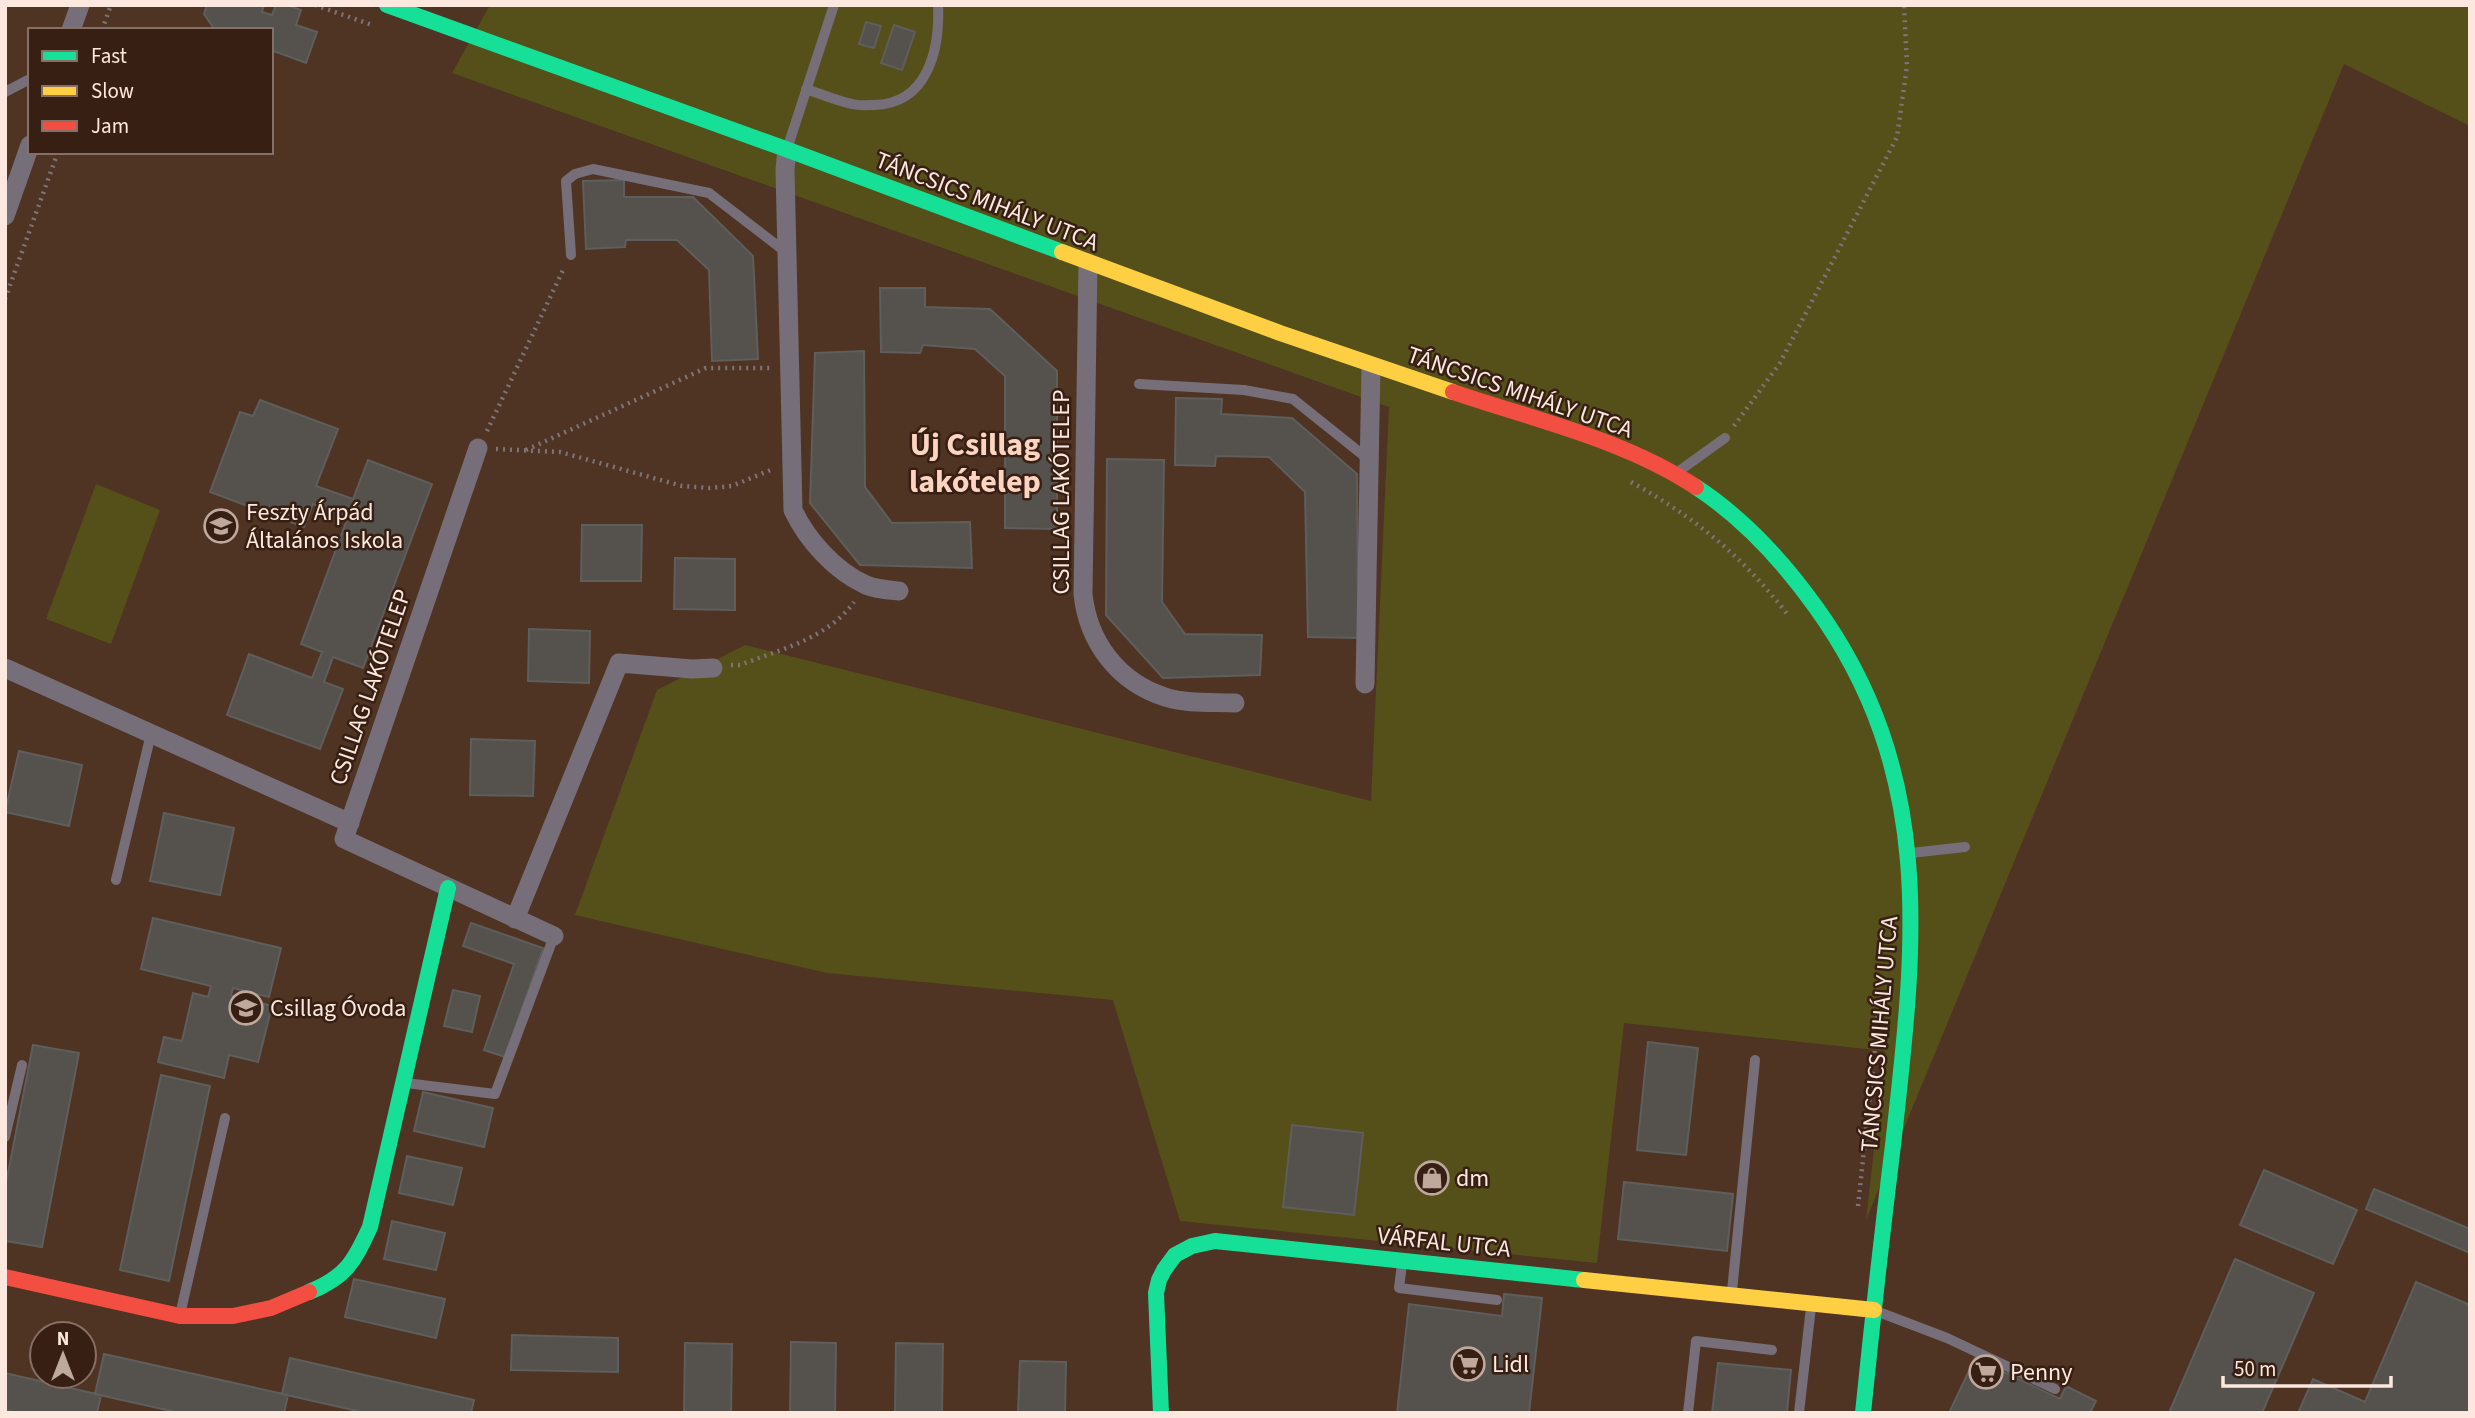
<svg xmlns="http://www.w3.org/2000/svg" width="2475" height="1418" viewBox="0 0 2475 1418" font-family="'Source Sans 3',sans-serif">
	<style>
		.green { fill: #55501a }
		.building { fill: #55514d; stroke: #5e5e5c; stroke-width: 2 }
		.lines { fill: none; stroke-linecap: round; stroke-linejoin: round }
		.path { stroke: #7e747a; stroke-width: 4.5; stroke-dasharray: 2 5; stroke-linecap: butt }
		.lane { stroke: #766e78; stroke-width: 10 }
		.street { stroke: #766e78; stroke-width: 19 }
		.fast { stroke: #16e098; stroke-width: 16 }
		.slow { stroke: #ffcf43; stroke-width: 16 }
		.jam { stroke: #f24e42; stroke-width: 16 }
		.labels { text-anchor: middle; stroke-width: 5; stroke-linejoin: round; paint-order: stroke }
		.street-label { font-size: 24px; fill: #fce8de; stroke: #371f13 }
		.poi-label { font-size: 24px; fill: #fce8de; stroke: #371f13; text-anchor: start }
		.district-label { font-size: 32px; font-weight: bold; fill: #fcd4c1; stroke: #371f13 }
	</style>
	<rect width="100%" height="100%" fill="#4f3323"/>
	<path class="green" d="M490 5H2470V126L2344 64 1866 1220 1885 1051 1624 1023 1597 1263 1180 1221 1113 1000 827 973 575 915 657 690 745 645 1371 801 1389 407 452 73Z
		M96 484 160 510 111 644 46 619Z"/>
	<path class="building" d="M207 5H264L262 12 272 15 276 5H287L301 10 296 25 317 32 306 63 271 50V30H215L204 14Z
		M866 22 881 26 874 48 859 44Z
		M894 25 915 32 902 70 881 63Z
		M624 180V197H693L753 256 758 359 712 361 709 270 677 240H626L625 247 586 249 583 181Z
		M880 288H925V307L990 309 1057 371V529L1005 528V376L975 349 923 345 920 353 881 352Z
		M864 351 865 487 892 523 970 522 972 568 860 565 810 503 815 353Z
		M1176 398 1222 399 1221 414 1292 418 1357 474 1358 638 1308 637 1305 492 1269 457 1216 456 1215 466 1175 465Z
		M260 400 338 429 316 486 353 499 368 460 432 484 363 668 333 657 324 682 343 689 320 749 227 715 249 654 312 678 322 652 301 644 348 517 313 504 304 527 210 492 240 412 253 416Z
		M1107 459 1164 460 1162 602 1185 634 1262 635 1260 675 1163 678 1106 615Z
		M582 525H642L641 581H581Z
		M675 558 735 559V610L674 609Z
		M529 629 590 631 589 683 528 681Z
		M471 739 535 741 533 796 470 795Z
		M19 751 82 765 69 826 5 812Z
		M164 813 234 828 220 895 150 881Z
		M153 918 281 948 269 997 233 988 231 995 272 1006 258 1062 229 1055 224 1078 158 1062 164 1037 182 1041 193 993 208 997 211 986 141 969Z
		M471 923 543 948 505 1057 484 1050 514 964 463 946Z
		M453 990 480 996 472 1032 444 1026Z
		M1648 1042 1698 1048 1686 1155 1637 1150Z
		M33 1045 79 1053 42 1247 5 1241V1188Z
		M161 1075 210 1086 169 1281 120 1270Z
		M423 1092 493 1108 484 1147 414 1131Z
		M1292 1125 1363 1133 1354 1215 1283 1207Z
		M407 1156 462 1168 453 1205 399 1193Z
		M2264 1170 2357 1210 2333 1264 2240 1225Z
		M1624 1182 1733 1194 1727 1251 1618 1239Z
		M2374 1189 2470 1229V1253L2366 1209Z
		M392 1221 445 1233 436 1270 384 1259Z
		M2235 1259 2314 1293 2262 1413H2169Z
		M354 1279 445 1299 436 1338 345 1317Z
		M2416 1282 2470 1305V1413H2298L2313 1379 2365 1402Z
		M1504 1294 1542 1298 1529 1413H1397L1409 1304 1502 1316Z
		M512 1335 618 1338V1372L511 1370Z
		M791 1342 836 1343 835 1413H790Z
		M685 1343 732 1344 731 1413H684Z
		M896 1343 943 1344 942 1413H895Z
		M104 1354 288 1395 284 1413H180L95 1394Z
		M290 1358 474 1400 471 1413H366L282 1394Z
		M1975 1358 2060 1399 2066 1386 2096 1401 2090 1413H1949Z
		M1020 1361 1066 1362 1065 1413H1018Z
		M1718 1363 1791 1370 1787 1413H1712Z
		M5 1373 101 1395 97 1413H18L5 1410Z"/>
	<g class="lines">
		<path class="path" d="M315 5 372 25
			M102 30 111 5
			M5 299 58 152
			M1734 426 1780 363 1897 137 1907 66 1904 5
			M487 431 564 268
			M496 449 560 452 682 486 710 488 732 486 773 469
			M526 450 706 368H772
			M1631 482C1697 519 1741 555 1788 615
			M731 665H740C781 649 827 639 854 602
			M1858 1206 1881 992"/>
		<path class="lane" d="M806 89C821 94 837 101 852 104 859 106 867 105 874 105 928 104 940 49 938 5
			M5 92 30 79
			M787 149 834 5
			M571 255 566 181 575 174 593 169 709 193 787 253
			M1139 384 1244 390 1293 399 1368 459
			M1679 471 1725 438
			M1911 853 1965 847
			M116 880 151 734
			M406 1083 495 1094 554 936
			M5 1137 22 1065
			M1402 1264 1399 1288 1497 1300
			M1732 1291 1755 1060
			M1876 1311 1947 1338 2055 1389
			M180 1315 225 1118
			M1688 1413 1696 1341 1772 1350
			M1799 1413 1811 1307"/>
		<path class="street" d="M71 30 80 5
			M787 149 785 170 793 510C807 540 835 571 866 585 875 589 888 590 899 591
			M5 216 30 145
			M1088 263 1083 594C1088 642 1118 682 1165 697 1187 704 1212 702 1235 703
			M478 448 344 839 554 936
			M5 668 350 823
			M1365 684 1371 366
			M515 919 619 663 692 669 713 668"/>
		<path class="fast" d="M387 5 783 148 1062 252
			M1696 487C1743 518 1782 560 1815 606 1938 776 1915 949 1893 1145 1882 1234 1872 1324 1863 1413
			M309 1292C346 1277 354 1262 370 1227L448 888
			M1161 1413 1156 1293 1159 1280 1164 1270 1175 1255 1192 1246 1215 1241 1584 1280"/>
		<path class="slow" d="M1062 252 1280 333 1453 392
			M1584 1280 1874 1310"/>
		<path class="jam" d="M1453 392C1535 420 1623 439 1696 487
			M5 1277 180 1316H233L271 1308 309 1292"/>
	</g>
	<defs>
		<symbol id="school-ring" viewBox="-11 -11 22 22"><circle r="9.5" fill="#371f13" stroke="#bfa99d" stroke-width="1.5"/><path d="M0-5L7-2L0 1L-7-2ZM-4 1L0 2.5L4 1V4Q0 6-4 4Z" fill="#bfa99d"/></symbol>
		<symbol id="shop-ring" viewBox="-11 -11 22 22"><circle r="9.5" fill="#371f13" stroke="#bfa99d" stroke-width="1.5"/><path d="M-5-2.5h2.3a2.7 3.5 0 0 1 5.4 0H5L5.5 6h-11ZM-1.5-2.5h3a1.5 2.3 0 0 0-3 0Z" fill="#bfa99d"/></symbol>
		<symbol id="supermarket-ring" viewBox="-11 -11 22 22"><circle r="9.5" fill="#371f13" stroke="#bfa99d" stroke-width="1.5"/><path d="M-6-5.5h2.5l.6 2H6L4.5 2H-2.5L-4.4-4H-6ZM-1.5 3.2a1.3 1.3 0 1 0 .1 0ZM3 3.2a1.3 1.3 0 1 0 .1 0Z" fill="#bfa99d"/></symbol>
	</defs>
	<g fill-rule="evenodd">
		<use href="#school-ring" x="202" y="507" width="38" height="38"/>
		<use href="#school-ring" x="227" y="989" width="38" height="38"/>
		<use href="#shop-ring" x="1413" y="1159" width="38" height="38"/>
		<use href="#supermarket-ring" x="1449" y="1345" width="38" height="38"/>
		<use href="#supermarket-ring" x="1967" y="1353" width="38" height="38"/>
	</g>
	<g class="labels">
		<g class="street-label">
			<text transform="translate(987 201) rotate(21)" y="8">TÁNCSICS MIHÁLY UTCA</text>
			<text transform="translate(1520 392) rotate(19)" y="8">TÁNCSICS MIHÁLY UTCA</text>
			<text transform="translate(1061 492) rotate(-90)" y="8">CSILLAG LAKÓTELEP</text>
			<text transform="translate(370 687) rotate(-71)" y="8">CSILLAG LAKÓTELEP</text>
			<text transform="translate(1879 1034) rotate(-85)" y="8">TÁNCSICS MIHÁLY UTCA</text>
			<text transform="translate(1444 1242) rotate(6)" y="8">VÁRFAL UTCA</text>
		</g>
		<g class="poi-label">
			<text x="246" y="520">Feszty Árpád<tspan x="246" dy="28">Általános Iskola</tspan></text>
			<text x="270" y="1016">Csillag Óvoda</text>
			<text x="1456" y="1186">dm</text>
			<text x="1492" y="1372">Lidl</text>
			<text x="2010" y="1380">Penny</text>
		</g>
		<g class="district-label">
			<text x="975" y="455">Új Csillag<tspan x="975" dy="37">lakótelep</tspan></text>
		</g>
	</g>
	<rect width="2475" height="1418" fill="none" stroke="#fce8de" stroke-width="14"/>
	<rect x="28" y="28" width="245" height="126" fill="#371f13" stroke="#866f64" stroke-width="2"/>
	<rect x="42" y="51" width="35" height="10" fill="#16e098" stroke="#866f64" stroke-width="2"/>
	<text x="91" y="63" font-size="21" fill="#fce8de">Fast</text>
	<rect x="42" y="86" width="35" height="10" fill="#ffcf43" stroke="#866f64" stroke-width="2"/>
	<text x="91" y="98" font-size="21" fill="#fce8de">Slow</text>
	<rect x="42" y="121" width="35" height="10" fill="#f24e42" stroke="#866f64" stroke-width="2"/>
	<text x="91" y="133" font-size="21" fill="#fce8de">Jam</text>
	<g transform="translate(63 1355)"><circle r="33" fill="#371f13" stroke="#866f64" stroke-width="2"/>
	<path d="M0-5L12 26L0 18L-12 26Z" fill="#bfa99d"/>
	<text y="-10" font-size="19" font-weight="bold" text-anchor="middle" fill="#fce8de">N</text>
	</g>
	<path d="M2223 1376v10h168v-10" fill="none" stroke="#fce8de" stroke-width="3.5"/>
	<text x="2234" y="1376" font-size="21" fill="#fce8de" stroke="#371f13" stroke-width="5" paint-order="stroke">50 m</text>
</svg>
